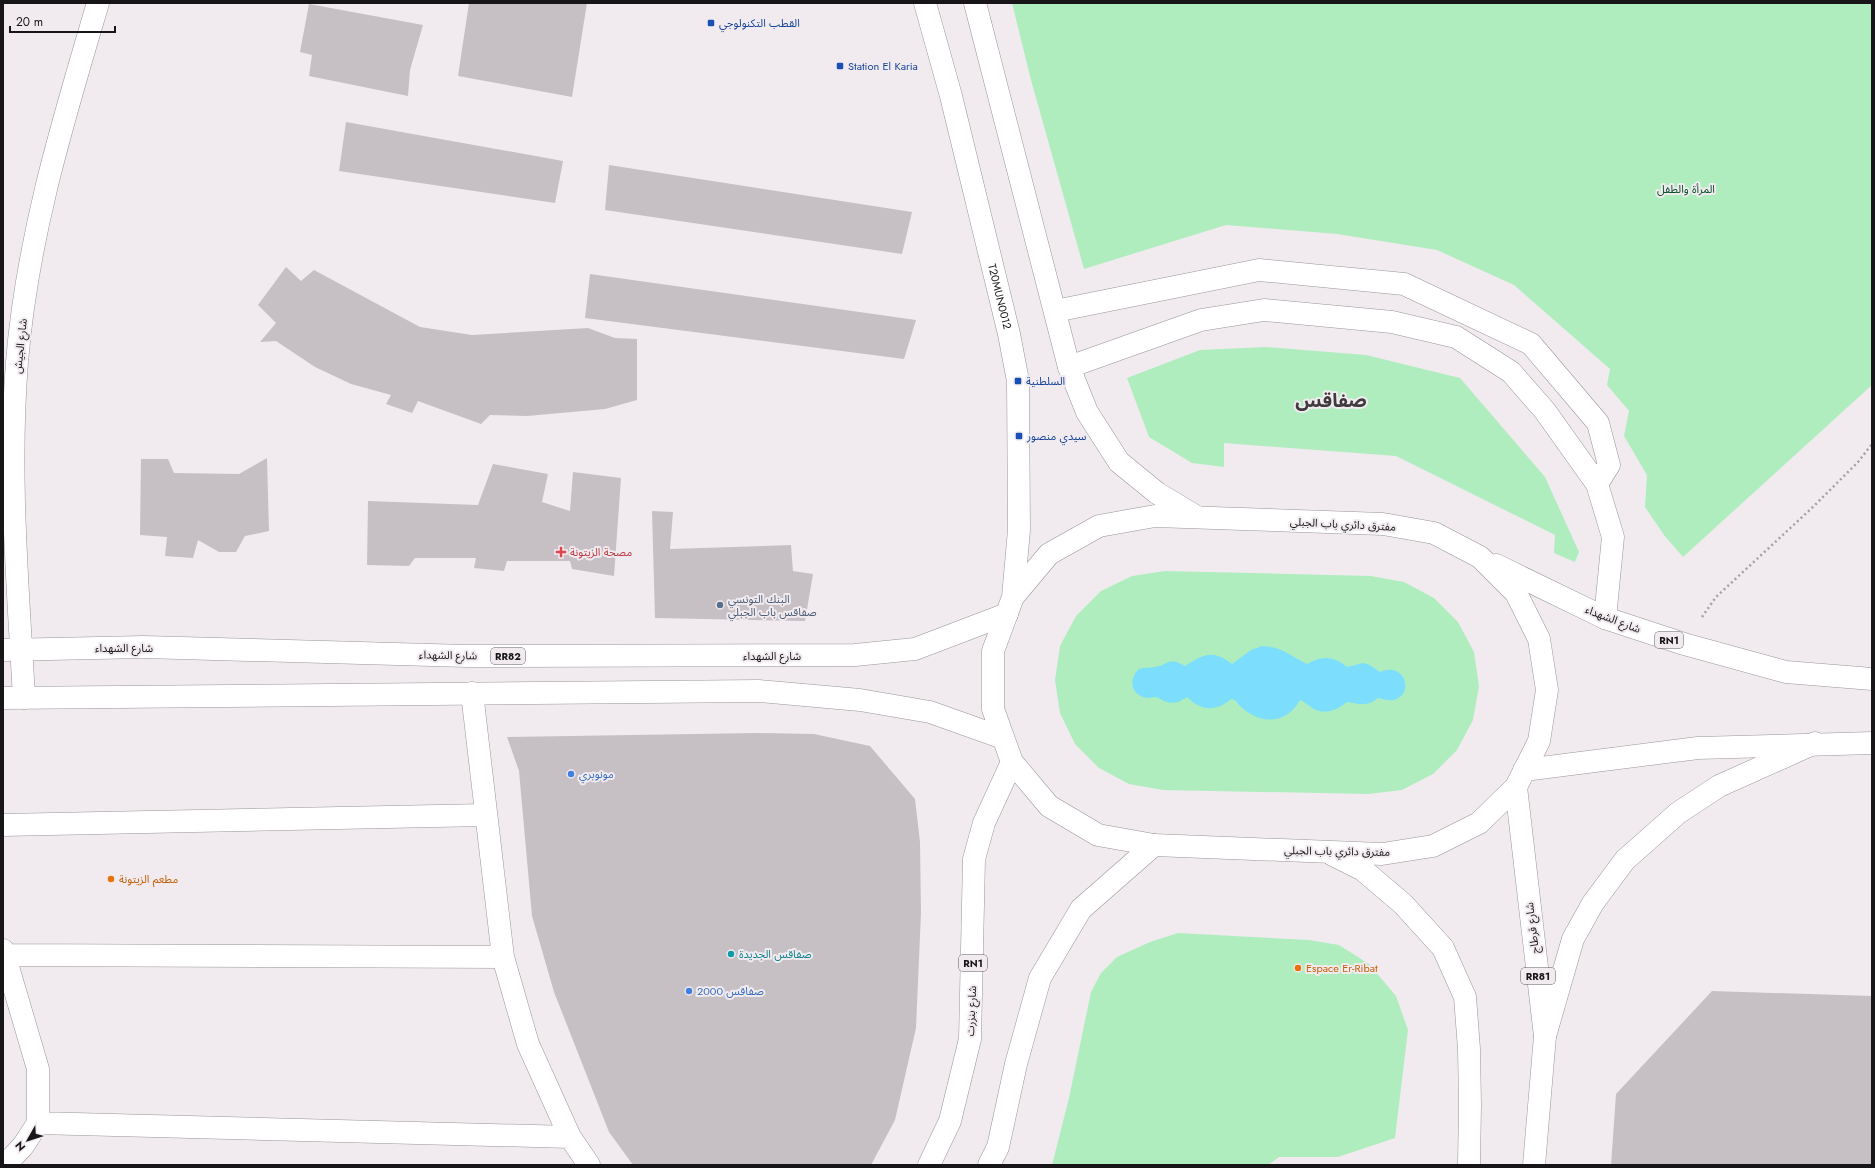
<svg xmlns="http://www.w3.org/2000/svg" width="1875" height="1168" viewBox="0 0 1875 1168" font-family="Jost,'Noto Sans Arabic',sans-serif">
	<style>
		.green { fill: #afedbf }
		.water { fill: #7cdefc }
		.building { fill: #c6c0c5 }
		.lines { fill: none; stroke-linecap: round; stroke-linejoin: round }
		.minor-casing { stroke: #9a9599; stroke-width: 23 }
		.major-casing { stroke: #9a9599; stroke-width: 23 }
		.path { stroke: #a5a0a4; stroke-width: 2.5; stroke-dasharray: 2 3; stroke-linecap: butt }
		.minor { stroke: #fff; stroke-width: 22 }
		.major { stroke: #fff; stroke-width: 22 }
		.transit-dot { fill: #1a4fb4; stroke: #f1ebf0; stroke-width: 1.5 }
		.health-dot { fill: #e0444e; stroke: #f1ebf0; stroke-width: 1.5 }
		.service-dot { fill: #5c6f8a; stroke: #f1ebf0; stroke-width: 1.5 }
		.shop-dot { fill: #3f7fe0; stroke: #f1ebf0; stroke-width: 1.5 }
		.food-dot { fill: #e8710a; stroke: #f1ebf0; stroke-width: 1.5 }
		.culture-dot { fill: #0f9aa8; stroke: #f1ebf0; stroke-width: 1.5 }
		.labels { text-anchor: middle; stroke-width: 4; stroke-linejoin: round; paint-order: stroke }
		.shield { fill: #f1ebf0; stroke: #585558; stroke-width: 1 }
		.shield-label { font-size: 10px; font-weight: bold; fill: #171517 }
		.transit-label { font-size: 11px; fill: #164399; stroke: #f1ebf0; text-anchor: start }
		.park-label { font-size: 11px; fill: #044d25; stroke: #f1ebf0 }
		.street-label { font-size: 11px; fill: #171517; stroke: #f1ebf0 }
		.health-label { font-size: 11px; fill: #be3a42; stroke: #f1ebf0; text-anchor: start }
		.service-label { font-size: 11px; fill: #4e5e75; stroke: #f1ebf0; text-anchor: start }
		.shop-label { font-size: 11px; fill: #366cbe; stroke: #f1ebf0; text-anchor: start }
		.food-label { font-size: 11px; fill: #c56008; stroke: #f1ebf0; text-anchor: start }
		.culture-label { font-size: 11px; fill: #0d838f; stroke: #f1ebf0; text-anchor: start }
		.town-label { font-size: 19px; font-weight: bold; fill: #3e3a3e; stroke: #f1ebf0 }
	</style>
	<rect width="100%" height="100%" fill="#f1ebf0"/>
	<path class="green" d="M1012 3H1872V385L1683 557 1664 535 1645 507 1647 475 1624 436 1629 411 1607 385 1610 369 1514 285 1437 250 1337 234 1226 225 1084 269 1031 80Z
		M1266 347 1366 355 1460 378 1545 477 1579 552 1575 562 1554 553 1555 535 1396 456 1224 443V467L1192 463 1149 437 1127 378 1200 350Z
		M1165 571 1371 576 1404 582 1434 598 1458 622 1474 652 1479 686 1473 720 1457 750 1433 774 1402 790 1368 794 1163 790 1129 784 1099 768 1075 744 1060 713 1055 680 1060 646 1076 616 1101 591 1132 576Z
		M1178 933 1309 940 1339 945 1369 964 1396 996 1408 1030 1395 1138 1338 1157H1279L1268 1165H1052L1069 1098 1091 992 1101 973 1117 957 1150 942Z"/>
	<path class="water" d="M1262 646C1283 647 1290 656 1307 664 1322 655 1334 656 1347 667L1363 663 1370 665 1380 672C1405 661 1415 694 1394 700 1389 701 1383 699 1378 698 1367 707 1360 704 1347 702 1337 710 1326 715 1314 709 1309 706 1305 702 1300 700 1284 729 1252 723 1235 700L1231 699C1217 712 1200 711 1187 697 1180 702 1173 705 1164 701 1161 700 1159 697 1155 697 1151 697 1147 699 1143 697 1129 692 1130 677 1139 669 1145 667 1150 668 1155 667 1170 664 1168 656 1185 666 1204 654 1213 649 1232 664L1251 650Z"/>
	<path class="building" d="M469 3H587L572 97 458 76Z
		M309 4 423 25 410 70 408 96 309 76 312 55 300 52Z
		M346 122 563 161 555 203 339 171Z
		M609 165 912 212 902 254 605 210Z
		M286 267 301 281 314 270 420 327 472 335 588 328 615 338 637 339V400L605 409 527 416 490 415 481 424 418 401 412 413 386 404 391 395 351 384 315 367 276 341 260 342 276 323 258 305Z
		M590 274 916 320 904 359 585 318Z
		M267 458 269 531 245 536 236 552H219L198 540 193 558 165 556 167 537 140 535 141 459H168L174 473 239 474Z
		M493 464 548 474 542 502 570 511 573 472 621 478 614 576 572 569 570 561H507L504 571 474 568 476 558H415L409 566 367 565 368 501 478 505Z
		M652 511 673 512 670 549 791 545 793 571 813 574 805 621 655 618Z
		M756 733 814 734 870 746 915 799 920 842 921 913 916 1028 895 1120 871 1165H633L609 1132 554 992 532 916 519 771 507 737Z
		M1712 991 1872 996V1165H1611L1616 1094Z"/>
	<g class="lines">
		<defs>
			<path id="minor" d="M1055 311 1259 270 1404 284 1531 344 1598 423 1609 465 1597 484
				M1069 367 1201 320 1264 310 1392 322 1456 337 1511 372 1545 411 1597 484 1613 537 1605 618
				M472 693 503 957 528 1044 570 1137 589 1165
				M24 698C18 587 8 474 17 362 27 238 63 121 98 3
				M3 825 485 815
				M3 950 38 1069V1123L23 1146 5 1165
				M4 955 503 957
				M38 1123 570 1137"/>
			<g id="major">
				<path id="s1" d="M925 3 951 96 1009 334 1018 381 1019 530 1013 597 993 651V709L1012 762 1049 806 1098 835 1154 845 1382 854 1433 846 1479 823 1516 787 1539 741 1547 690 1539 639 1516 593 1480 557 1434 533 1383 524 1155 516 1099 526 1049 554 1013 597"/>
				<path d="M975 3 1069 367 1087 412 1119 462 1157 493 1197 517"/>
				<path d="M1496 565 1605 618 1684 644 1786 672 1872 679"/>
				<path d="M3 650 144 647 467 656 855 655 915 649 1007 614"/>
				<path d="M3 698 759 691 860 700 930 712 1003 738"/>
				<path d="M1524 770 1698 748 1872 743"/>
				<path d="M1516 787 1545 1036 1534 1165"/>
				<path d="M1333 855 1363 870 1403 904 1443 948 1465 997 1469 1049 1470 1105 1469 1165"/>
				<path d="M1545 1036 1573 939 1593 903 1625 860 1678 813 1719 786 1815 743"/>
				<path d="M929 1165 950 1121 970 1039 974 859 984 823 1012 762"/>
				<path d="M989 1165 998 1147 1016 1064 1040 978 1081 909 1154 845"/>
			</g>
		</defs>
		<use href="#minor" class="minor-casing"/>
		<use href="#major" class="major-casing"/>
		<path class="path" d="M1702 617 1716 597 1814 506 1858 462 1872 444"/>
		<use href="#minor" class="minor"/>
		<use href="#major" class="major"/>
	</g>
	<g class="transit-dot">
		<rect x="707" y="19" width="8" height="8" rx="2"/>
		<rect x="836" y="62" width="8" height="8" rx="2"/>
		<rect x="1014" y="377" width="8" height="8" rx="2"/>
		<rect x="1015" y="432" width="8" height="8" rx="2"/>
	</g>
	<path class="health-dot" d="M559 546h4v4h4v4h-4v4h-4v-4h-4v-4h4z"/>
	<circle class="service-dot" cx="720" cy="605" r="4"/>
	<g class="shop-dot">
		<circle cx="571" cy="774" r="4"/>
		<circle cx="689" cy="991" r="4"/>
	</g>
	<g class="food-dot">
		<circle cx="111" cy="879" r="4"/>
		<circle cx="1298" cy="968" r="4"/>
	</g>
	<circle class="culture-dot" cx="731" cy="954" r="4"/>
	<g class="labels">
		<g class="shield">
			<rect x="1655" y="632" width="28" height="16" rx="3"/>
			<rect x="491" y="648" width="34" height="16" rx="3"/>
			<rect x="959" y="955" width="28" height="16" rx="3"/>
			<rect x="1521" y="968" width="34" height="16" rx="3"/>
		</g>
		<g class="shield-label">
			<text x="1669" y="644">RN1</text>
			<text x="508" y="660">RR82</text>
			<text x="973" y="967">RN1</text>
			<text x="1538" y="980">RR81</text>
		</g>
		<g class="transit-label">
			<text x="719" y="27">القطب التكنولوجي</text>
			<text x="848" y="70">Station El Karia</text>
			<text x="1026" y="385">السلطنية</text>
			<text x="1027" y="440">سيدي منصور</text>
		</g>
		<g class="park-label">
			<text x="1686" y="193">المرأة والطفل</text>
		</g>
		<g class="street-label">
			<text dy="4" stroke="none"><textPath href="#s1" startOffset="303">T20MUN0012</textPath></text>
			<text transform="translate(20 346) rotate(-84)" y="4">شارع الجيش</text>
			<text transform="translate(1343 524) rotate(3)" y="4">مفترق دائري باب الجبلي</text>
			<text transform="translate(1613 619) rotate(21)" y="4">شارع الشهداء</text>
			<text x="124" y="652">شارع الشهداء</text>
			<text transform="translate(448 655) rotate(1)" y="4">شارع الشهداء</text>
			<text x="772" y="660">شارع الشهداء</text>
			<text transform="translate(1337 851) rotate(1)" y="4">مفترق دائري باب الجبلي</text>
			<text transform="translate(1532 928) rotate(-97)" y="4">شارع قرطاج</text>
			<text transform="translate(971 1011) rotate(-87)" y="4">شارع بنزرت</text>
		</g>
		<g class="health-label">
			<text x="570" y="556">مصحة الزيتونة</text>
		</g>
		<g class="service-label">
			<text x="728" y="603">البنك التونسي<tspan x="728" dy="13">صفاقس باب الجبلي</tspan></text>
		</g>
		<g class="shop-label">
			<text x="579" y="778">مونوبري</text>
			<text x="697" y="995">صفاقس 2000</text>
		</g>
		<g class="food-label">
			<text x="119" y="883">مطعم الزيتونة</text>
			<text x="1306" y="972">Espace Er-Ribat</text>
		</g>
		<g class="culture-label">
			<text x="739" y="958">صفاقس الجديدة</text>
		</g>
		<g class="town-label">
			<text x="1331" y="407">صفاقس</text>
		</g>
	</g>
	<rect width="1875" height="1168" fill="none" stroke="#171517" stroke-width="8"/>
	<g transform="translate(28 1140) rotate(231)" stroke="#f1ebf0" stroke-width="3" paint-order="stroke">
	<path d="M0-3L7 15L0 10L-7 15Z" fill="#171517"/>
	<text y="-6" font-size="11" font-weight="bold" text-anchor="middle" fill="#171517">N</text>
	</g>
	<path d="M10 26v6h105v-6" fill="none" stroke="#171517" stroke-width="2"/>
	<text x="16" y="26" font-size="12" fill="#171517" stroke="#f1ebf0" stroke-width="3" paint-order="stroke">20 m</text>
</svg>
